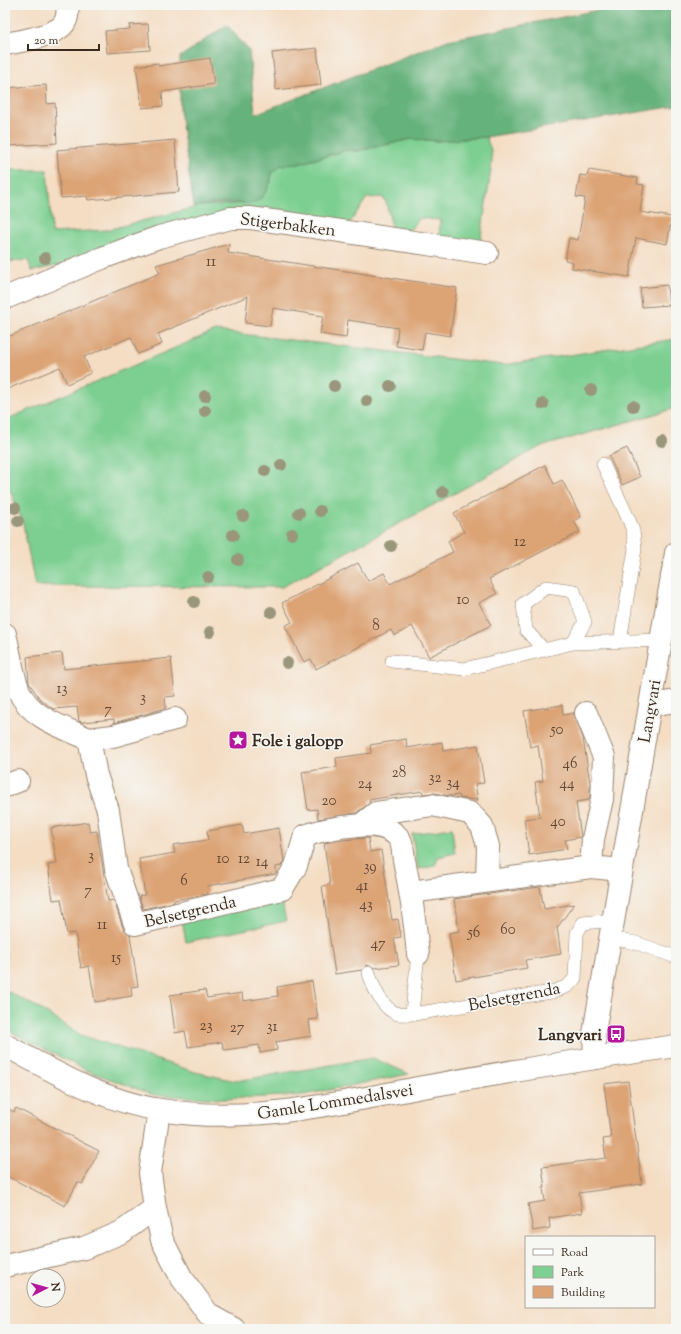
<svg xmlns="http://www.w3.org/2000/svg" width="681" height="1334" viewBox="0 0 681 1334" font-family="'Sorts Mill Goudy',serif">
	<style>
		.green { fill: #7dcf91; stroke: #5c7c58 }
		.forest { fill: #66b27b; stroke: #506e4c }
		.building { fill: #dca375 }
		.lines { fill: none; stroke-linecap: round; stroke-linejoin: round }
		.lane-casing { stroke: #988470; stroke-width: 14 }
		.street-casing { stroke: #988470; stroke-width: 24 }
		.secondary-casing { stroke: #988470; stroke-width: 24 }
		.lane { stroke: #fff; stroke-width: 13 }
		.street { stroke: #fff; stroke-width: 22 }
		.secondary { stroke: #fff; stroke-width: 22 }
		.tree { fill: #99967b }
		.labels { text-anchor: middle; stroke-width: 3.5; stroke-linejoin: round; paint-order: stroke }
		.number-label { font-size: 15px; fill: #634834 }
		.street-label { font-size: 17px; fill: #3b2a1e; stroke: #f6f6f2 }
		.poi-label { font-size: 17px; font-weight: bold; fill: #3b2a1e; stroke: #f6f6f2; text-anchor: start }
	</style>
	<rect width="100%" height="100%" fill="#f6f6f2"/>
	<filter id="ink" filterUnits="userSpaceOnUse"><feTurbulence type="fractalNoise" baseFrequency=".025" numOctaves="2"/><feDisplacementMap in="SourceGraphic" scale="8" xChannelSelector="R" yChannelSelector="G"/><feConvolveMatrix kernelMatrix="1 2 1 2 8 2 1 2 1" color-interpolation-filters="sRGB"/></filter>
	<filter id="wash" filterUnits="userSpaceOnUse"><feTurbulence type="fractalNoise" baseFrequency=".012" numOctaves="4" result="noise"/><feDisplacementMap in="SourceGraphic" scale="16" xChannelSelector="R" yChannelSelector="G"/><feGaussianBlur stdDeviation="0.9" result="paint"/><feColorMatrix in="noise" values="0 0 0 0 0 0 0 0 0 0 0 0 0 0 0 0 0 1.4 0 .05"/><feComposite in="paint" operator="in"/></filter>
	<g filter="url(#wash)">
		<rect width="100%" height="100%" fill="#f4ddc3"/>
		<path class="green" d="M486 137 491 150 492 163 480 243 439 239 440 220 420 218 408 232 395 231 392 227 386 202 382 197 367 198 349 224 289 216 32 271 28 260 5 262V170H47L52 233 107 230 200 206 253 203 271 182 272 173 281 165 298 164 347 150 357 151 411 139 438 141Z
			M215 331 503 365 676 339V408L540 447 282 587 35 586 23 523 5 477V420Z
			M452 828 455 853 438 857 435 866 418 869 412 834Z
			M281 899 286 921 186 942 182 919Z
			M5 990 37 1007 80 1035 195 1072 236 1081 373 1058 409 1074 303 1095 224 1099 154 1095 88 1071 5 1029Z"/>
		<path class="forest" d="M623 5H676V106L486 137 438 141 411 139 357 151 347 150 298 164 281 165 272 173C271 183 265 199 253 203 248 204 242 203 237 203 223 203 207 203 194 208L180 111V57L227 25 249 51 255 114 448 40Z"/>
		<g id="blocks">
			<path class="building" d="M148 24 150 50 107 53 105 31 130 29 129 25Z
				M317 48 321 85 276 90 272 53Z
				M210 58 214 84 162 92 163 106 142 108 136 66 158 63V66Z
				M46 85 47 104 55 103 57 143 9 146 8 128 5 129V88Z
				M175 140 179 192 88 200 87 196 61 198 57 150Z
				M589 170 638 178 637 184 644 185 640 212 672 217 667 244 636 238 629 277 572 268 573 262 565 260 569 238 578 240 585 198 576 197 580 175 587 176Z
				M229 244 228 253 457 288 450 336 425 332 422 350 396 346 398 328 348 320 346 338 320 334 323 316 273 308 270 326 245 323 248 296 158 334 162 344 138 354 131 337 84 357 91 373 67 384 60 367 5 390V338L160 273 156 265Z
				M667 285 669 305 642 307 640 288Z
				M627 448 640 477 622 485 609 456Z
				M545 465 554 484 562 480 581 517 574 521 580 532 489 579 497 594 479 603 491 625 429 657 412 626 394 636 391 630 316 669 311 659 304 662 285 626 292 622 282 603 358 563 368 581 384 573 390 584 453 552 448 541 464 532 454 513Z
				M62 653 64 669 171 658 175 696 165 697 166 708 114 723V719L82 722 79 721 77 707 53 709 40 699 29 683 27 657Z
				M562 705 563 715 574 713 583 738 590 783V797L589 800 576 802 581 837 565 840 567 849 529 855 524 819 540 817 535 782 543 781 538 745 530 747 524 711Z
				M406 739 407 748 442 742 443 751 478 745 484 783 475 784 478 800 460 798 459 795 450 796 434 793 423 794 422 791 369 800 370 803 356 813 318 819 317 809 308 810 302 772 337 767 336 758 371 753 370 745Z
				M88 822 90 832 97 831 108 901 114 900 123 928 130 935 138 986 131 987 132 996 95 1002 89 966 81 968 75 933 67 934 61 899 53 900 48 865 57 864 51 828Z
				M242 825 244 834 279 828 284 861 281 866 276 867V874L207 886 208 894 174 900V902L143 909 139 896 145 895 139 859 175 853 173 845 208 840 207 831Z
				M368 838 370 852 381 850 392 920 398 919 401 937 394 938 399 965 375 968 367 965 362 970 335 974 322 886 330 885 324 843 342 840Z
				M540 887 544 909 574 904 557 928 561 954 525 960 527 968 456 980 449 933 459 931 454 899Z
				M312 981 318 1019 309 1020 311 1036 276 1042 277 1050 260 1053 259 1045 224 1050 222 1042 188 1047 185 1031 175 1033 170 995 205 990 207 998 242 993 243 1001 278 996 277 987Z
				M628 1081 642 1184 579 1193 582 1213 549 1218 550 1228 533 1231 528 1204 545 1201 543 1188H545L542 1167 606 1158 603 1139 611 1138 604 1084Z
				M5 1107 14 1112 16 1108 99 1151 82 1184 78 1182 65 1206 5 1175Z"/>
		</g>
	</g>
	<g filter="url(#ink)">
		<use href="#blocks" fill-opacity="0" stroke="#988470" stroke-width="1"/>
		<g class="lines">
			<defs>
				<path id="lane" d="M603 464 629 520 633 531 635 549 620 641
					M544 650 526 630 523 604 546 587 574 591 585 622 573 643
					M392 661 464 669 573 643 661 640
					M610 938 636 943 676 957
					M369 973C373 987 382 1009 398 1014 409 1016 432 1011 444 1009 480 1003 516 997 552 992L568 986 575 978 577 933 583 923 613 920
					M412 1013 418 954"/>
				<path id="street" d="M5 44C21 41 50 37 62 26 68 20 68 12 67 5
					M5 298 102 258 159 237 231 218H250L287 223 487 253
					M5 634C10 653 12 674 19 691 30 718 65 728 89 739L96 775 108 810 116 869 135 924 282 889 296 866 305 836C325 828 386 815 400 840 403 845 403 854 404 860 411 892 415 922 418 954
					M651 705 676 701
					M586 713 604 757 602 799 593 839 591 867
					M89 739 113 736 175 719
					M5 786 18 781
					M360 826 376 813 432 805 470 813 482 826 488 846 487 880
					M411 892 591 867 621 870
					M595 1058 594 1033 676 553
					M159 1110 150 1173 155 1208 162 1240 181 1277 209 1315 234 1329
					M5 1266 84 1248 122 1232 155 1208"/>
				<path id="secondary" d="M5 1045C53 1072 106 1102 161 1110 251 1125 341 1102 429 1086 511 1071 594 1058 676 1046"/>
			</defs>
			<use href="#lane" class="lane-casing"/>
			<use href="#street" class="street-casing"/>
			<use href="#secondary" class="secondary-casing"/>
			<use href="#lane" class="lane"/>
			<use href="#street" class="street"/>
			<use href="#secondary" class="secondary"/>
		</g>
		<g class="tree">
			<circle cx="45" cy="258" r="6"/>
			<circle cx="334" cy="386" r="6"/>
			<circle cx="390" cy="386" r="6"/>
			<circle cx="591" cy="390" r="6"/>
			<circle cx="205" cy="396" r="6"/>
			<circle cx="367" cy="401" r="6"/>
			<circle cx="543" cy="404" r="6"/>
			<circle cx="633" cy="406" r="6"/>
			<circle cx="205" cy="411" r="6"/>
			<circle cx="662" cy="441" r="6"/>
			<circle cx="281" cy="465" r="6"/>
			<circle cx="265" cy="471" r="6"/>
			<circle cx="443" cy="492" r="6"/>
			<circle cx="15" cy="508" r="6"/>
			<circle cx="320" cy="511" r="6"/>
			<circle cx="299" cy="513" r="6"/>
			<circle cx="243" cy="516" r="6"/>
			<circle cx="18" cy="521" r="6"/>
			<circle cx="292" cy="534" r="6"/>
			<circle cx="233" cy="535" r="6"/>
			<circle cx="391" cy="546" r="6"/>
			<circle cx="238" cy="560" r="6"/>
			<circle cx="208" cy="577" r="6"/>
			<circle cx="194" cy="602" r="6"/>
			<circle cx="271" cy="612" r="6"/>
			<circle cx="210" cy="632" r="6"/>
			<circle cx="287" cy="663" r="6"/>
		</g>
	</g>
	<defs>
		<symbol id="sight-square" viewBox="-11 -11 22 22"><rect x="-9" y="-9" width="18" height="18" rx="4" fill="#b5179e" stroke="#f6f6f2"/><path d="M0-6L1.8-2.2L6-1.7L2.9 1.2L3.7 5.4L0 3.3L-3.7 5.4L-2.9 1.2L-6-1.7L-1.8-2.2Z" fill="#fff"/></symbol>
		<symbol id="bus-square" viewBox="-11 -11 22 22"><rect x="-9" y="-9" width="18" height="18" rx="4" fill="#b5179e" stroke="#f6f6f2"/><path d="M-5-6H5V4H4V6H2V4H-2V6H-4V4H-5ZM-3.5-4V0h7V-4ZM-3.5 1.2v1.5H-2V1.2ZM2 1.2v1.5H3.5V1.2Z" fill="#fff"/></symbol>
	</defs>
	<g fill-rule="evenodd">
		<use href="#sight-square" x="227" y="729" width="22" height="22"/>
		<use href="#bus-square" x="605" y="1023" width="22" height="22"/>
	</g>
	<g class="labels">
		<g class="number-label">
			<text x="211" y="266">11</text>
			<text x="520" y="546">12</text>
			<text x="463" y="604">10</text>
			<text x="376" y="630">8</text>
			<text x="62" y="693">13</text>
			<text x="143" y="702">3</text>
			<text x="108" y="714">7</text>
			<text x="557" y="734">50</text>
			<text x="570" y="768">46</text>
			<text x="399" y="777">28</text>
			<text x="435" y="782">32</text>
			<text x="453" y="787">34</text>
			<text x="365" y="788">24</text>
			<text x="567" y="788">44</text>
			<text x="329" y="805">20</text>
			<text x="558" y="826">40</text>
			<text x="91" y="860">3</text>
			<text x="223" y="863">10</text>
			<text x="244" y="863">12</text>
			<text x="262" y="866">14</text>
			<text x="370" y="871">39</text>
			<text x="184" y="885">6</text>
			<text x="362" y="890">41</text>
			<text x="88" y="895">7</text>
			<text x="366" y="909">43</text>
			<text x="102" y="929">11</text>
			<text x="508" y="934">60</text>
			<text x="474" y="937">56</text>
			<text x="378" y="948">47</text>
			<text x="116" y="962">15</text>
			<text x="206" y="1030">23</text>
			<text x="272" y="1031">31</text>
			<text x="237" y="1032">27</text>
		</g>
		<g class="street-label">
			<text transform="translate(288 224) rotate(7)" y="6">Stigerbakken</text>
			<text transform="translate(649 711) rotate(-80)" y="6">Langvari</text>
			<text transform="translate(190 911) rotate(-13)" y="6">Belsetgrenda</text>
			<text transform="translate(514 996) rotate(-11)" y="6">Belsetgrenda</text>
			<text transform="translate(335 1101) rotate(-9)" y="6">Gamle Lommedalsvei</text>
		</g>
		<g class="poi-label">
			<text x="252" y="746">Fole i galopp</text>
			<text x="602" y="1040" text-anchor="end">Langvari</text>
		</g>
	</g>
	<rect width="681" height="1334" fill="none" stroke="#f6f6f2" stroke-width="20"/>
	<rect x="525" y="1236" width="130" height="72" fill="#f6f6f2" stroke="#aba49d"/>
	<rect x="533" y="1249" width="20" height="6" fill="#ffffff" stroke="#aba49d"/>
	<text x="561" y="1256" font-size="12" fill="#3b2a1e">Road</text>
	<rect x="533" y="1266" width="20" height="12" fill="#7dcf91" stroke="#aba49d"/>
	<text x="561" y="1276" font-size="12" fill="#3b2a1e">Park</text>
	<rect x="533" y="1286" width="20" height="12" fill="#dca375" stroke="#aba49d"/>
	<text x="561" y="1296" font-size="12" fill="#3b2a1e">Building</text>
	<g transform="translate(46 1288) rotate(84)"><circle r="19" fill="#f6f6f2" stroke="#aba49d"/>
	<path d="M0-3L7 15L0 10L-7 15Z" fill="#b5179e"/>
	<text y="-6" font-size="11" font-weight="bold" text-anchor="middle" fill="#3b2a1e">N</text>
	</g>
	<path d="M28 44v6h71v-6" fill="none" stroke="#3b2a1e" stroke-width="2"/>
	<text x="34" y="44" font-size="12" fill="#3b2a1e" stroke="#f6f6f2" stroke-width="3" paint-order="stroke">20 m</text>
</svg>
